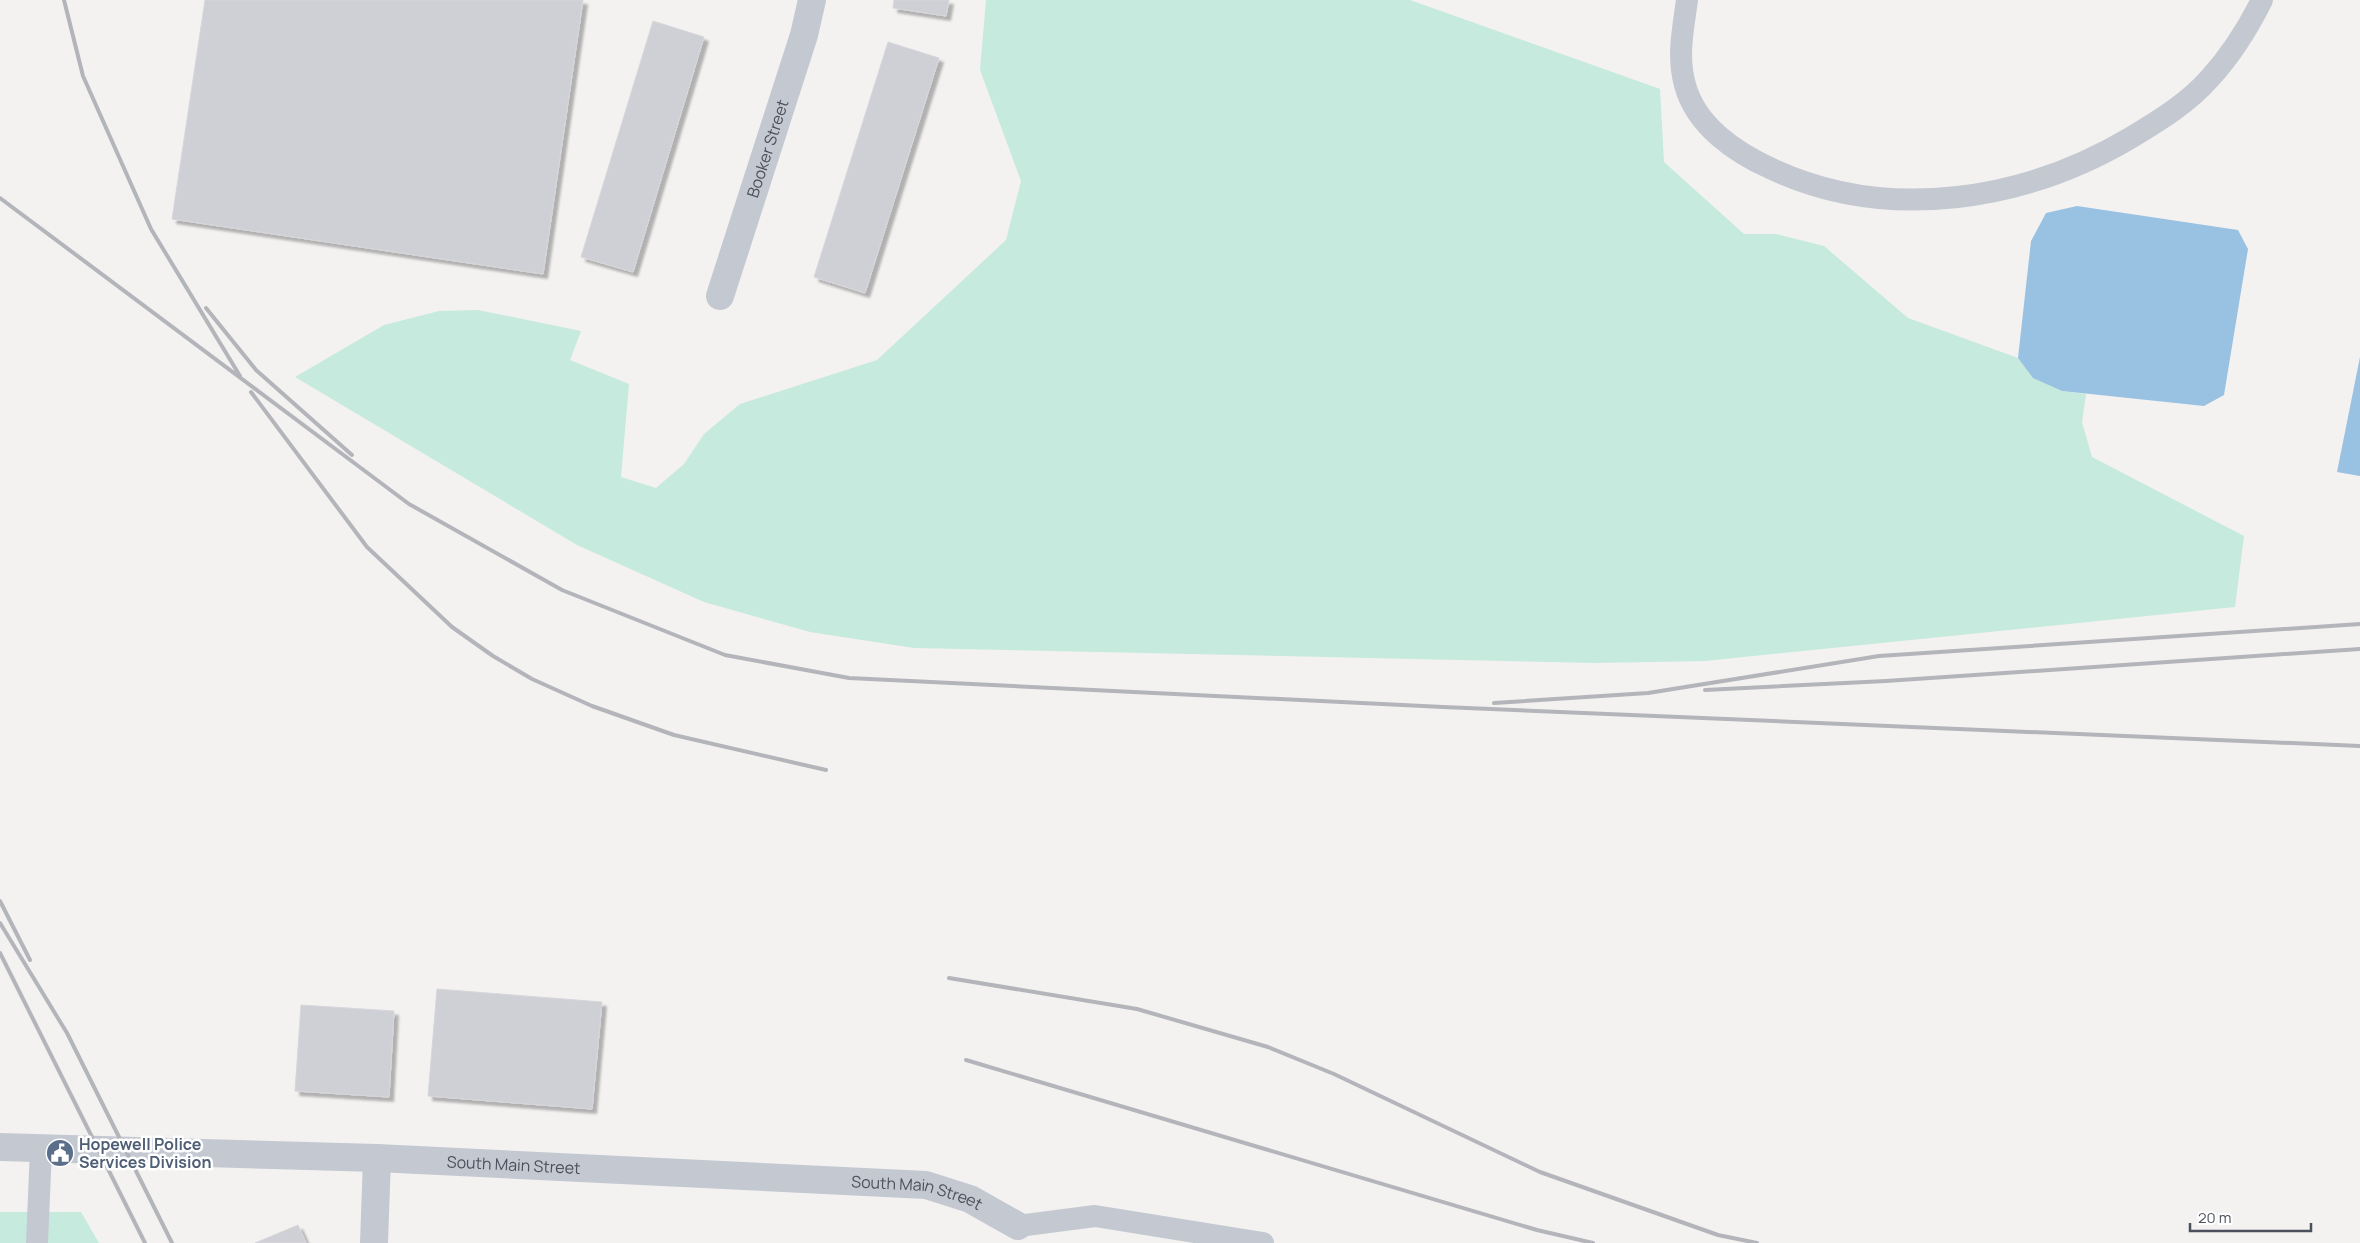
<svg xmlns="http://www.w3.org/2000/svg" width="2360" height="1243" viewBox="0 0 2360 1243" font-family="Manrope,sans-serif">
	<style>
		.green { fill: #c6eadd }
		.water { fill: #99c1e2 }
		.building { fill: #cfd0d5; stroke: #d6d6dc; filter: url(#shadow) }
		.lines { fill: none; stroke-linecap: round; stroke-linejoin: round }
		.service { stroke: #c4c8d1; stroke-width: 22 }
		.minor { stroke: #c4c8d1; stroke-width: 28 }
		.rail { stroke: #b4b5ba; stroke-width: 4 }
		.labels { text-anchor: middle; stroke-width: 5; stroke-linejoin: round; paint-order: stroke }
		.street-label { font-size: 16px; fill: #4b505c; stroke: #fff }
		.service-label { font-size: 16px; font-weight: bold; fill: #4e5e75; stroke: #fff; text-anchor: start }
	</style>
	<defs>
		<filter id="shadow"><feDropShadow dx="4.5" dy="4.5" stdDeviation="1" flood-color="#0004"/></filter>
	</defs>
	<rect width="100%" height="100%" fill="#f3f2f1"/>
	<path class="green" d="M986 0H1410L1660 89 1664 162 1744 234H1776L1824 246 1908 318 2018 358 2034 378 2062 391 2086 394 2082 422 2092 457 2244 536 2235 607 1705 661 1597 663 914 648 810 632 704 602 577 545 295 377 384 325 439 311 478 310 581 331 570 360 629 384 621 477 656 488 684 464 704 434 740 404 877 360 1006 240 1021 181 980 70Z
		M0 1212H81L99 1243H0Z"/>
	<path class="water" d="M2077 206 2238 230 2248 249 2224 395 2204 406 2062 391 2033 378 2018 358 2031 241 2046 213Z
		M2360 357V476L2337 472Z"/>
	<path class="building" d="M205 0H583L543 274 172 219Z
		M894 0H949L946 16 893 8Z
		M653 21 704 37 633 272 581 257Z
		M888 42 939 58 865 293 814 277Z
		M437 989 602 1002 592 1109 428 1096Z
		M301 1005 394 1011 389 1097 295 1091Z
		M298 1225 306 1243H255Z"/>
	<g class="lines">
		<path class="service" d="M1687 0C1683 30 1677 56 1685 85 1696 126 1736 153 1772 169 1888 223 2025 201 2132 137 2160 120 2188 103 2210 78 2231 55 2248 28 2262 0
			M1018 1226 1095 1216 1263 1243
			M37 1243 41 1149"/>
		<g class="minor">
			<path id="s1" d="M720 296 804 35 812 0"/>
			<path id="s2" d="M0 1147 377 1158 926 1185 970 1199 1018 1226"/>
			<path d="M374 1243 377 1158"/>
		</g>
		<path class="rail" d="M64 0 83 76 151 229 240 376
			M0 198 409 504 562 590 725 655 849 678 1443 707 2360 746
			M206 308 256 370 352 455
			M251 392 367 547 452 627 493 656 532 679 592 706 674 735 826 770
			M1705 690 1886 681 2360 649
			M1494 703 1648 693 1879 656 2360 624
			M0 901 30 960
			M0 923 67 1033 172 1243
			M0 953 145 1243
			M949 978 1137 1009 1268 1047 1334 1074 1540 1172 1718 1235 1757 1243
			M966 1060 1537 1230 1593 1243"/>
	</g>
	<defs>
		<symbol id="civic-disc" viewBox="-11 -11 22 22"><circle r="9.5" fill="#5c6f8a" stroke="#fff"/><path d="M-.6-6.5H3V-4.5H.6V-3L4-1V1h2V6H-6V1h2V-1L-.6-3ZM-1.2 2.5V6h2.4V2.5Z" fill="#fff"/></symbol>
	</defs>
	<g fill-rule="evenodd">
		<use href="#civic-disc" x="44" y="1137" width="32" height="32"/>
	</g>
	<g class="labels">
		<g class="street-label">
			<text dy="6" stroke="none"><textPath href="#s1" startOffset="155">Booker Street</textPath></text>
			<text dy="6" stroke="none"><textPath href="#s2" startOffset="514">South Main Street</textPath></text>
			<text dy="6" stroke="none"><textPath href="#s2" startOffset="919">South Main Street</textPath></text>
		</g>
		<g class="service-label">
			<text x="79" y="1150">Hopewell Police<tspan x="79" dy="18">Services Division</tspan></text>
		</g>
	</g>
	<path d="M2190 1223v8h121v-8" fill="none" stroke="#4b505c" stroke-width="2.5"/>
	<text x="2198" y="1223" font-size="15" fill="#4b505c" stroke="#ffffff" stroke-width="4" paint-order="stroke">20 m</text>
</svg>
